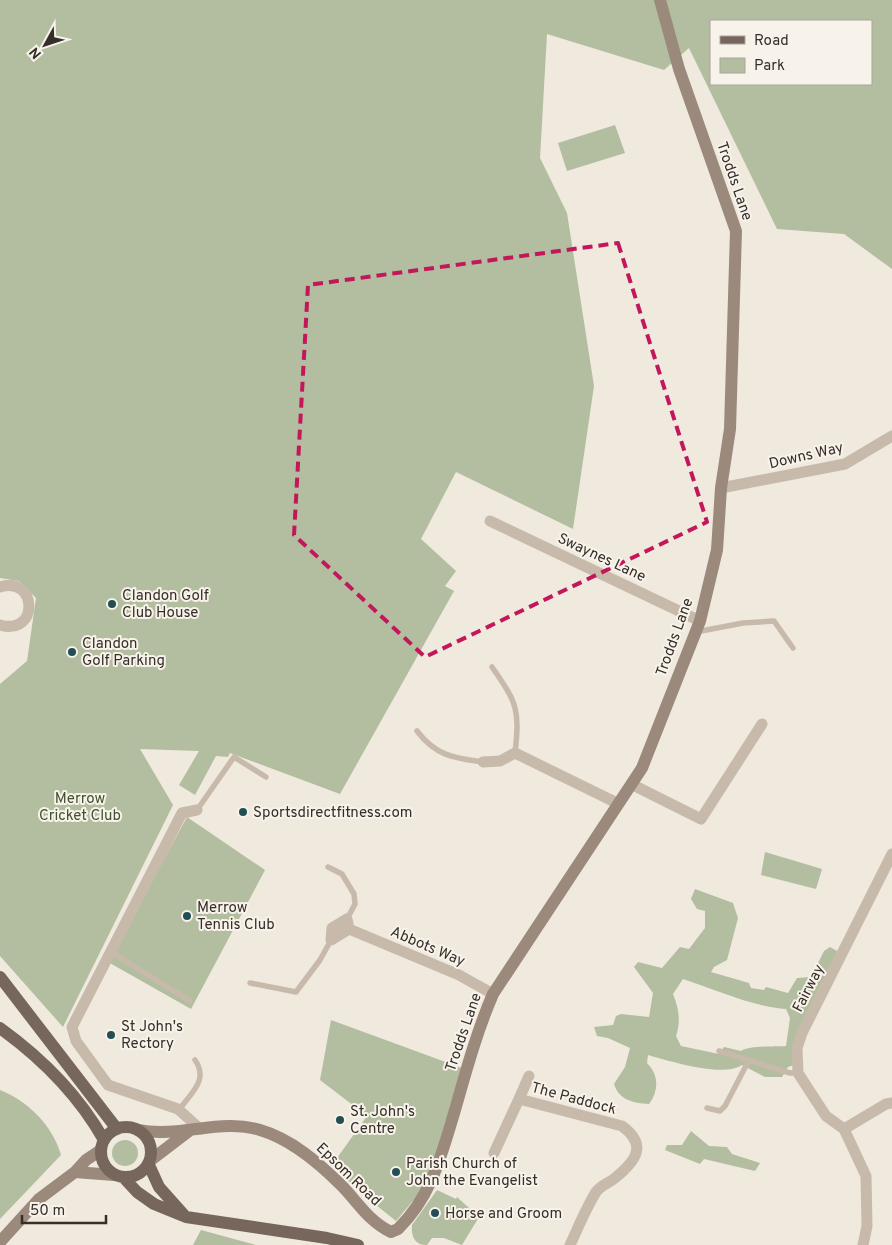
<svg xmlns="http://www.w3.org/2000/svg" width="892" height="1245" viewBox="0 0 892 1245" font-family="Overpass,sans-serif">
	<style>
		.green { fill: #b2be9f; fill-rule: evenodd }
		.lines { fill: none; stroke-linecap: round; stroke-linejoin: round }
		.lane { stroke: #c8baaa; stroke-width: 5.5 }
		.street { stroke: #c8baaa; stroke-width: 11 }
		.secondary { stroke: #9b897c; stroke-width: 12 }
		.primary { stroke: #77665c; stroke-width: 12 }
		.marked { fill: none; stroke: #c2185b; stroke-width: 4; stroke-dasharray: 10 6; stroke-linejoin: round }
		.poi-dot { fill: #224e54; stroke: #f8f3ea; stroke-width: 2 }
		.labels { text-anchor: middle; stroke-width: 4; stroke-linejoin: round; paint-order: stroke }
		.street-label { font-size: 15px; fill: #362e29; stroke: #f8f3ea }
		.poi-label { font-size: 15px; fill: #362e29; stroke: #f8f3ea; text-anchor: start }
		.park-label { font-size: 15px; fill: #43522f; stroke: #f8f3ea }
	</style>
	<rect width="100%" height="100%" fill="#f0e9de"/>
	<path class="green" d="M0 0H892V269L844 234 777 229 689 48 664 70 547 34 540 158 567 213 594 386 573 529 456 472 421 539 456 571 445 586 454 591 340 794 230 753 228 757 216 756 195 795 179 785 199 751 140 749 173 805 63 1027 0 956V684L27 661 36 598 19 581 0 578ZM711 21H871V84H711Z
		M615 125 625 153 567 171 558 143Z
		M187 817 265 870 191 1009 108 962Z
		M765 852 822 869 816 889 761 875Z
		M695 889 733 903 738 918 727 960 714 967 711 972 749 983 751 988 764 990 766 987 788 993 797 978 811 977 824 951 830 947 837 951 794 1065 788 1067 782 1077H765L742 1065C722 1078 670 1061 648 1055L647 1063C659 1075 659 1091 649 1104 633 1103 619 1100 614 1084L625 1067 630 1048 608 1038 597 1036 594 1027 613 1025 616 1016 621 1014 649 1017 653 993 634 967 638 962 662 968 680 947 689 949 705 928V911L697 909 691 899ZM683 979C717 990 750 1006 786 1009L790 1018 786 1046C774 1047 750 1045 741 1051L724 1047 719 1054 681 1046 676 1036C681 1021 679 1009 673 994Z
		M331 1020 462 1068 427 1184 396 1221 361 1193 332 1165 367 1116 320 1080Z
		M0 1090C28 1101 53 1126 61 1155L0 1219Z
		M691 1131 709 1146 727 1147 732 1154 760 1163 755 1171 704 1159 700 1164 665 1150 667 1145H682Z
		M112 1153a13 13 0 1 1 26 0a13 13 0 1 1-26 0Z
		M437 1190 456 1199 457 1197 479 1217 462 1245 444 1238H432L427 1245C415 1245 411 1237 412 1225Z
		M201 1230 256 1245H193Z"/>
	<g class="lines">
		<path class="lane" d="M696 632 743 623 774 621 793 648
			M492 667C517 703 520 709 515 753
			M417 731C436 756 454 758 483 762
			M197 810 234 757 266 777
			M328 867 342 874 354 894 355 904 347 919
			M111 952 190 1001
			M250 983 296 992 320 960 331 940
			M719 1051 790 1073H798
			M707 1108 720 1111 725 1106 749 1060
			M179 1110C191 1093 209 1080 195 1060"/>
		<path class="street" d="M721 488 845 464 892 436
			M490 521 700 621
			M0 587C37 575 40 636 0 625
			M483 762 500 761 515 753 617 803
			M631 784 701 819 762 724
			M197 810 182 813 72 1027 76 1041 108 1085 178 1109 200 1129
			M349 929 347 919 332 928 331 940 349 929 459 975 493 994
			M519 1099 529 1076
			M844 1129 886 1104 892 1103
			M494 1153 519 1099 622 1126C648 1145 636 1161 615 1178 609 1183 601 1185 596 1192 586 1208 578 1228 570 1245
			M863 1245 867 1226 866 1176 844 1129 826 1116 798 1073 797 1048 802 1033 892 854"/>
		<path class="secondary" d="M138 1130C180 1138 221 1118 260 1130 291 1139 318 1162 341 1185 358 1202 369 1222 391 1232L398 1229C432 1196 442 1153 455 1110 466 1071 477 1031 493 994L642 768 700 621 717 550 721 488 730 429 736 231 679 69 660 0
			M151 1160 189 1131
			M75 1172 114 1175
			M0 1242 39 1199 75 1172 86 1160 101 1150"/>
		<path class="primary" d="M0 977 117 1129
			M0 1028C43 1059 78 1094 104 1140
			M101 1152a25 25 0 1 1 50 0a25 25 0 1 1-50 0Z
			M149 1165 159 1187 184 1215
			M124 1178 137 1192 154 1204 186 1217 327 1238 358 1245"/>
	</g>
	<path class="marked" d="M618 243 707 522 425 657 294 535 308 285Z"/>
	<g class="poi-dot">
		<circle cx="112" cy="604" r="5"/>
		<circle cx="72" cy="652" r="5"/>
		<circle cx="243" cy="812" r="5"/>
		<circle cx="187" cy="916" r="5"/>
		<circle cx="111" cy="1035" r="5"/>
		<circle cx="340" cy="1120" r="5"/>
		<circle cx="396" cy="1172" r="5"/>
		<circle cx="435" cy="1213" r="5"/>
	</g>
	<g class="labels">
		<g class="street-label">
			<text transform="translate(735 181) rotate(71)" y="5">Trodds Lane</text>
			<text transform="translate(806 455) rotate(-13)" y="5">Downs Way</text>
			<text transform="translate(602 557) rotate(25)" y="5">Swaynes Lane</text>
			<text transform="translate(674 637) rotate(-70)" y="5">Trodds Lane</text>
			<text transform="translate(428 946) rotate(23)" y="5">Abbots Way</text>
			<text transform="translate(808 988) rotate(-63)" y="5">Fairway</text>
			<text transform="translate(463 1032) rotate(-71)" y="5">Trodds Lane</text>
			<text transform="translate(574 1098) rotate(15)" y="5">The Paddock</text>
			<text transform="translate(349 1174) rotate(44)" y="5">Epsom Road</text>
		</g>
		<g class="poi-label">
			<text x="122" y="600">Clandon Golf<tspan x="122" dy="17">Club House</tspan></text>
			<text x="82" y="648">Clandon<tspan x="82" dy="17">Golf Parking</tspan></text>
			<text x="253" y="817">Sportsdirectfitness.com</text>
			<text x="197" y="912">Merrow<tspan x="197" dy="17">Tennis Club</tspan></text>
			<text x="121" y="1031">St John's<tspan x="121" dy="17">Rectory</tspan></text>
			<text x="350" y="1116">St. John's<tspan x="350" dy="17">Centre</tspan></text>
			<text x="406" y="1168">Parish Church of<tspan x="406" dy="17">John the Evangelist</tspan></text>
			<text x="445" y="1218">Horse and Groom</text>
		</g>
		<g class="park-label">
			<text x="80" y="803">Merrow<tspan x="80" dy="17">Cricket Club</tspan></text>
		</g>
	</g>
	<rect x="710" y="20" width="162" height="65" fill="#f8f3ea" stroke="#aaa49d"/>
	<rect x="720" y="36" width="25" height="8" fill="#77665c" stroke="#aaa49d"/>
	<text x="754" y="45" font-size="15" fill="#362e29">Road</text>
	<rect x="720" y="58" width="25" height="15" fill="#b2be9f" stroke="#aaa49d"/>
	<text x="754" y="70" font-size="15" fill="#362e29">Park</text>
	<g transform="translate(45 45) rotate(230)" stroke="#f8f3ea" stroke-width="4" paint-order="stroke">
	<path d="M0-4L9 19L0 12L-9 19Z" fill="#362e29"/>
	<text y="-8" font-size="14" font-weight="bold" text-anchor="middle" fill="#362e29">N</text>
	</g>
	<path d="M22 1215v8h84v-8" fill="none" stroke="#362e29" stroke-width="2.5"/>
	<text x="30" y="1215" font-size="15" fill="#362e29" stroke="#f8f3ea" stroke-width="4" paint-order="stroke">50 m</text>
</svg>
